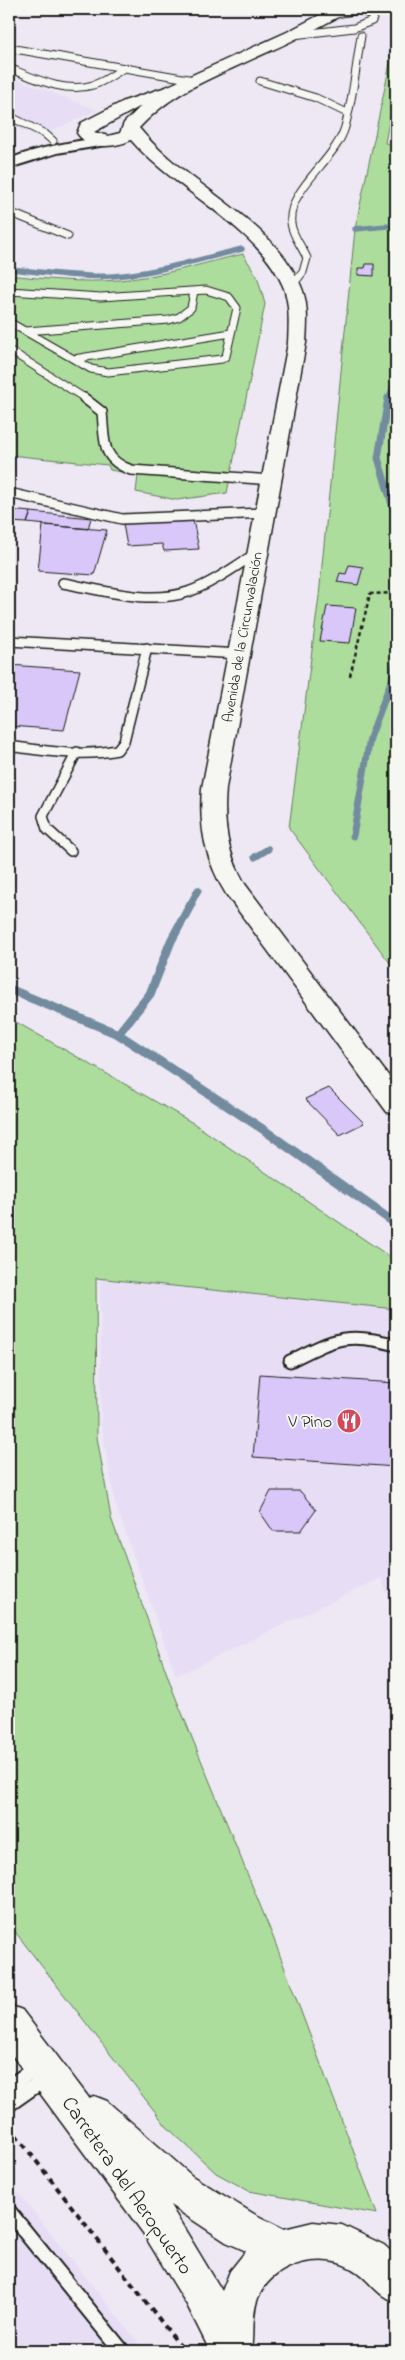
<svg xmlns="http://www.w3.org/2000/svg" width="405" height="2360" viewBox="0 0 405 2360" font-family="'Indie Flower',sans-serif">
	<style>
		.built { fill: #e7def5 }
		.green { fill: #acdd9d; stroke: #647c5c }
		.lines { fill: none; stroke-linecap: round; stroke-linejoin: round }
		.stream-far2 { stroke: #738b9f; stroke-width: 5.5 }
		.stream-far1 { stroke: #738b9f; stroke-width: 7 }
		.stream { stroke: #738b9f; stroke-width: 9 }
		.building { fill: #d8c7f8; stroke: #1c1c1c }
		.lane-far3-casing { stroke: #1c1c1c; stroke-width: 9 }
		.lane-far2-casing { stroke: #1c1c1c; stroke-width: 12 }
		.lane-far1-casing { stroke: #1c1c1c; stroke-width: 15 }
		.lane-casing { stroke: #1c1c1c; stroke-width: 18 }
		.street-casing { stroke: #1c1c1c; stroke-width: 4 }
		.secondary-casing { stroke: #1c1c1c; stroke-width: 3 }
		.path-far1 { stroke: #1c1c1c; stroke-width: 2.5; stroke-dasharray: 4 3; stroke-linecap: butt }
		.path { stroke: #1c1c1c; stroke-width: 4; stroke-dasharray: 6 5; stroke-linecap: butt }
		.lane-far3 { stroke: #f6f6f2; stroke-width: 7 }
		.lane-far2 { stroke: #f6f6f2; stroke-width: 9 }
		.lane-far1 { stroke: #f6f6f2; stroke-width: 11 }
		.lane { stroke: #f6f6f2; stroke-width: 14 }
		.street { fill: #f6f6f2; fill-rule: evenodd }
		.secondary { fill: #f6f6f2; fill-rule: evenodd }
		.labels { text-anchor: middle; stroke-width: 4; stroke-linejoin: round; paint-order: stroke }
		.far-street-label { font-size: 15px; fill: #1c1c1c; stroke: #f6f6f2 }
		.poi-label { font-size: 18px; fill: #1c1c1c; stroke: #f6f6f2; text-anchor: end }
		.near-street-label { font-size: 21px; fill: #1c1c1c; stroke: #f6f6f2 }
	</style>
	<rect width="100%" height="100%" fill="#ede8f4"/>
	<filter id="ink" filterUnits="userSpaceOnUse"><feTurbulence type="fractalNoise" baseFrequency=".02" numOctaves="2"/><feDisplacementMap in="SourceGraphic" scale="10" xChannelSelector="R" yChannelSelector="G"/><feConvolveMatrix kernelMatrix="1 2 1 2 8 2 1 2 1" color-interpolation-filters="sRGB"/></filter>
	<g filter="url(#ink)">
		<path class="built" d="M9 76 97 110 39 137 9 125Z
			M100 1266 396 1297V1603L392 1605 381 1578 176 1676 115 1503 101 1425Z
			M9 2181 145 2351H9Z"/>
		<path class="green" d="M396 35V84L385 143 396 144V971L289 828 319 596 355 229Z
			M243 254 257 276 265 304 227 493 177 500 136 492 138 475 110 470 108 465 9 455V275C46 279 82 283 119 280 161 277 202 263 243 254Z
			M9 1018 193 1123 396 1261V1309L96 1278 97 1437 111 1518 173 1691 273 1937 377 2214 249 2191 216 2173 167 2127 9 1924Z"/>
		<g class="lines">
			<path class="stream-far2" d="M355 229 387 226
				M9 269C43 272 79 278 113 276 156 273 200 259 242 249
				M388 399 396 380"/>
			<path class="stream-far1" d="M388 398 378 458 396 518
				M353 836 370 738 392 679 396 659
				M255 857 268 849
				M190 905 198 890"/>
			<path class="stream" d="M9 989 118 1034 264 1130 396 1224
				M118 1034 150 994 171 941 191 904"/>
		</g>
		<path class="building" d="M366 264H374V276L358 275V268H365Z
			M9 510 31 512 27 523 9 522Z
			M31 512 91 518 88 529 27 523Z
			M193 520 199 549 164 551 162 544 127 546 123 524Z
			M43 525 107 530 94 575 38 571Z
			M349 565 363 567 358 585 337 582 340 573 346 574Z
			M327 606 356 608 350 643 320 641Z
			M9 665 80 670 64 730 9 726Z
			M329 1088 364 1123 340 1135 305 1099Z
			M260 1374 396 1383V1467L253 1457Z
			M271 1491H300L316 1510 301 1531H273L260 1512Z"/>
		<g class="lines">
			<defs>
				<path id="lane-far3" d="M293 35 354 28 372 21 374 16 360 10 335 14
					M9 48 194 80
					M9 68C34 78 65 94 93 85 104 82 114 74 124 68
					M260 81 316 98 347 113
					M9 116 45 134 53 141
					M9 212 68 236
					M292 286 303 272 307 258C302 247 292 235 291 223 287 189 336 160 345 127 353 98 356 66 361 36
					M9 291 101 297 206 290 229 297 237 308 226 356 222 359 108 372 91 369 9 322
					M26 331 169 320 179 317 191 308 194 291
					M9 350 86 399
					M74 359 231 333"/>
				<path id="lane-far2" d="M84 398 102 412C105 440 100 459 131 470L271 480
					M9 493 122 519 265 513
					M63 583C102 590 149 605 188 592 213 583 236 566 258 552
					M9 641 240 654
					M9 746C44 751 83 757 117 750L124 741 147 648
					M71 851 47 829 43 816 77 752"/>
				<path id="lane-far1" d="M290 1361C334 1339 347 1331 396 1345"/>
				<path id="lane" d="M9 2087 38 2066
					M9 2104 46 2078
					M9 2212 122 2351"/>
				<path id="street" d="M107 137 112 138 113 141 112 144 57 153 9 168V159C40 147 73 141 107 137Z"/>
				<path id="secondary" d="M331 9H350L347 12C318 28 289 43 259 56 213 78 174 90 139 128 185 185 272 218 301 286 309 304 307 324 306 343L226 788C223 823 227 854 245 884L396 1086V1114L387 1112 226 894C205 860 199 827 202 788L288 343C289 324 290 303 283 286 258 227 174 190 131 140 115 148 88 150 77 133L81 123 124 101 166 87 287 32ZM141 106 124 123 120 133 108 136 94 132Z
					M9 2005 22 2010 89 2098 94 2096 107 2101 192 2176 254 2214 284 2229 313 2222 342 2225 384 2245 396 2256V2302C377 2296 372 2283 357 2272 326 2249 273 2262 258 2298 251 2316 255 2333 252 2351H210L187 2305 143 2233 9 2051ZM170 2205 226 2242 246 2251 230 2271 222 2291Z"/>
			</defs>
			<use href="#lane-far3" class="lane-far3-casing"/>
			<use href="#lane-far2" class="lane-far2-casing"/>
			<use href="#lane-far1" class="lane-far1-casing"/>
			<use href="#lane" class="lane-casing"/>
			<use href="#street" class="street-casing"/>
			<use href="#secondary" class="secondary-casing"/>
			<path class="path-far1" d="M350 676 370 594 396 593"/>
			<path class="path" d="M9 2126 184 2351"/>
			<use href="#lane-far3" class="lane-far3"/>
			<use href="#lane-far2" class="lane-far2"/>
			<use href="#lane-far1" class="lane-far1"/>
			<use href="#lane" class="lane"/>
			<use href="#street" class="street"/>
			<use href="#secondary" class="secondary"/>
		</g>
	</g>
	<defs>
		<symbol id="restaurant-disc" viewBox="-11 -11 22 22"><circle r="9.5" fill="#d1495b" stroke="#f6f6f2"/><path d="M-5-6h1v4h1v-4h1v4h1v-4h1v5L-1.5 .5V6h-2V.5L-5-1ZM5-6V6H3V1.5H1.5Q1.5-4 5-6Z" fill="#fff"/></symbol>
	</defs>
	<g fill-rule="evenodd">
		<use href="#restaurant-disc" x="335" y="1407" width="28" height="28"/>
	</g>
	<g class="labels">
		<g class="far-street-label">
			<text transform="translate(242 637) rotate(-80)" y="5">Avenida de la Circunvalación</text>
		</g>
		<g class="poi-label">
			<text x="332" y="1427">V Pino</text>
		</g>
		<g class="near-street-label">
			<text transform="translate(128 2185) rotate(55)" y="7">Carretera del Aeropuerto</text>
		</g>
	</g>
	<rect width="405" height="2360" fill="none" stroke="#f6f6f2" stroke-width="30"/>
	<rect x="15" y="15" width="375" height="2330" fill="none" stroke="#1c1c1c" stroke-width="2" filter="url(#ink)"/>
</svg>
